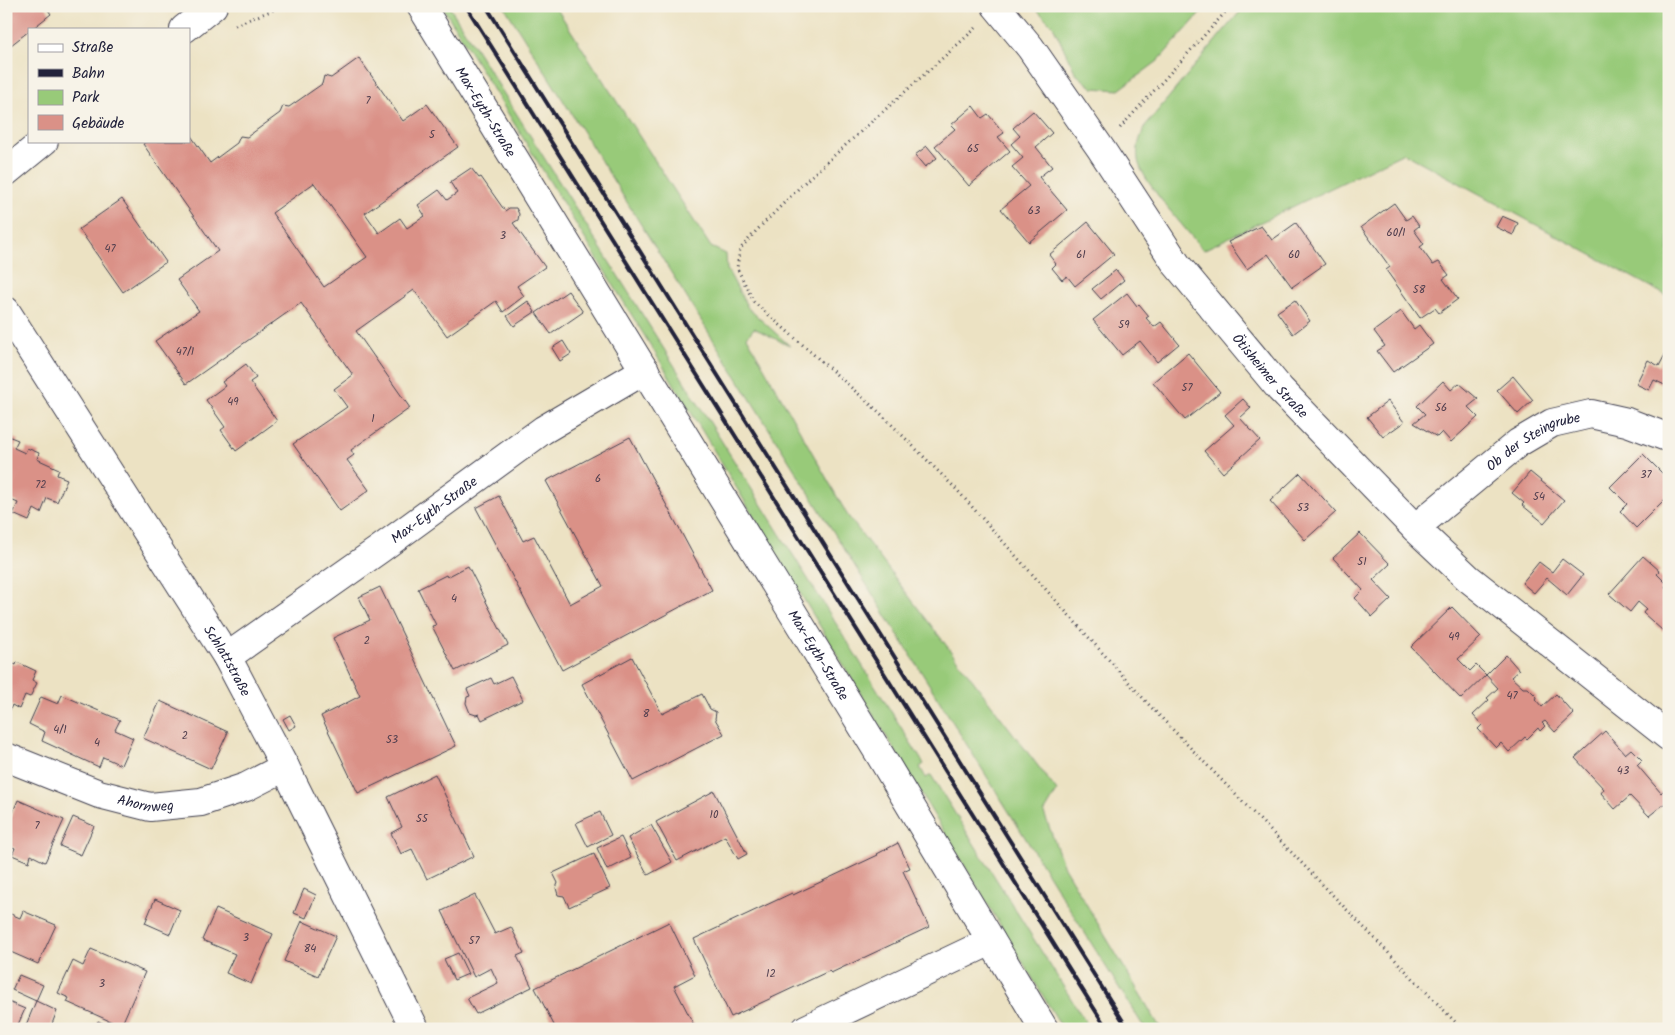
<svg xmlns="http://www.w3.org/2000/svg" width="1675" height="1035" viewBox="0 0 1675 1035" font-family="Kalam,sans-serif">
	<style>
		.green { fill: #98ca79; stroke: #5d765a }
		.building { fill: #da9187; fill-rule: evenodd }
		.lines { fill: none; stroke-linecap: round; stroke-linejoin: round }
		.minor-casing { stroke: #403f4f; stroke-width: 30 }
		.path { stroke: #403f4f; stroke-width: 3; stroke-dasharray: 1 4; stroke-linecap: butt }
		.minor { stroke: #fff; stroke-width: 28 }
		.rail { stroke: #22223b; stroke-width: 4 }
		.labels { text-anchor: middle; stroke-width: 4.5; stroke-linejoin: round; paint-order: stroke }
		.number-label { font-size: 11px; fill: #503e4e }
		.street-label { font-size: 14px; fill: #22223b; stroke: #f7f3e8 }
	</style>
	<rect width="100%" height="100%" fill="#f7f3e8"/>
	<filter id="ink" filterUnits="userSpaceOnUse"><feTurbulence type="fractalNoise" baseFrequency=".02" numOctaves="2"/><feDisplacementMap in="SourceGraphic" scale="10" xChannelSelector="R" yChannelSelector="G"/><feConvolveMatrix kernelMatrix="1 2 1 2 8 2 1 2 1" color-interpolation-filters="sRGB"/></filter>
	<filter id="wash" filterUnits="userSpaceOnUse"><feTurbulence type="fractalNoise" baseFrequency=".0096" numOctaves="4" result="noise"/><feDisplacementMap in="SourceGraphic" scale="20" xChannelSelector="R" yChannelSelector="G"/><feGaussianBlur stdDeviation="1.12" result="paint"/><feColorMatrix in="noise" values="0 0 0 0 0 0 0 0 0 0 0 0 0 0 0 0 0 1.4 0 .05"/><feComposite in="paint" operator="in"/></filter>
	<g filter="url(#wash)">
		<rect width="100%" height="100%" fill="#ece2c3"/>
		<path class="green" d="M442 6H449L924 764 920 767 926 778 931 775 1090 1029H1063L660 361Z
			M504 6H555L711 247 726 254 727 269 748 308 790 346 754 328 747 337 848 516 1057 791 1044 813 1064 867 1161 1029H1145Z
			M1033 6H1207L1158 61 1119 90 1093 88 1076 74 1053 26Z
			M1245 6H1669V297L1404 153 1203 250C1188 231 1141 181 1138 160 1136 147 1140 138 1145 126L1226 28Z"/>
		<g id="blocks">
			<path class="building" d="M6 6H45L51 14 32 29H29V31L6 49Z
				M359 58 403 121 427 104 458 147 365 213 379 233 400 218 407 228 425 216 418 205 439 190 447 200 457 193 450 182 471 168 479 178 481 177 505 211 509 208H516L519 214 518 220 513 223 545 267 517 286 524 296 503 312 496 301 447 336 414 290 356 331 410 408 351 450 354 455 347 460 369 490 340 511 293 444 347 407 334 389 353 375 301 303 186 384 155 341 199 311 177 280 218 251 143 144 147 141H189V133L210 163 237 143 240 136 247 137 280 113 283 106 289 107 322 84 324 76 331 78ZM314 183 367 257 324 287 272 213Z
				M973 106 982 118 988 114 1004 133 998 137 1010 151 969 186 935 146 955 129 951 125Z
				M1033 111 1052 133 1036 147 1052 167 1039 177 1067 210 1029 242 1001 209 1029 186 1012 167 1023 158 1011 144 1020 136 1013 128Z
				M927 146 937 158 925 167 915 155Z
				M122 199 166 262 123 292 79 229Z
				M1394 203 1406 220 1412 216 1419 226 1414 230 1424 244 1420 247 1433 265 1439 262 1449 275 1443 279 1458 299 1439 313 1435 308 1420 318 1386 270 1390 267 1361 227Z
				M1502 216 1518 223 1513 235 1496 227Z
				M1088 222 1114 254 1075 286 1067 276 1062 280 1052 268 1056 264 1049 255Z
				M1296 223 1325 264 1292 287 1268 254 1247 269 1228 242 1261 226 1272 240Z
				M1116 270 1124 280 1101 299 1092 289Z
				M568 291 583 312 551 334 536 313Z
				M1127 293 1137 306 1139 304 1149 316 1146 318 1154 327 1161 322 1179 344 1157 362 1140 341 1122 355 1093 320Z
				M1295 300 1310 321 1293 334 1277 312Z
				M528 301 535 312 514 326 507 316Z
				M1401 311 1414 329 1419 325 1433 344 1393 372 1377 351 1385 346 1374 331Z
				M563 341 571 354 560 361 552 348Z
				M1669 347V387L1654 380 1649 390 1636 384 1648 360 1659 366Z
				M1188 353 1220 392 1185 420 1153 382Z
				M246 364 256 378 250 382 277 421 236 451 221 430 225 427 206 400 225 386 222 382Z
				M1513 376 1533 400 1518 414 1497 390Z
				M1443 381 1451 390 1459 383 1478 399 1468 407 1478 417 1451 442 1442 432 1437 437 1414 423 1425 414 1417 406Z
				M1243 399 1251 408 1240 418 1260 440 1223 473 1204 451 1234 425 1225 415Z
				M1388 401 1404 422 1383 437 1367 417Z
				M6 429 10 431 8 436 18 440 14 448 25 453 27 448 39 453 37 459 59 469 57 475 67 479 57 502 47 498 41 513 34 509 29 521 13 514 18 503 6 498Z
				M630 437 712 590 562 670 476 508 499 496 523 541 534 536 570 604 603 586 546 481Z
				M1643 454 1669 480V495L1636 528 1620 511 1627 504 1610 487Z
				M1530 472 1564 500 1544 523 1522 505 1524 503 1512 493Z
				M1300 473 1336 512 1305 540 1270 501Z
				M1360 533 1390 564 1373 580 1391 599 1372 617 1355 598 1363 590 1333 558Z
				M1643 556 1660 571 1657 574 1667 584 1665 587 1669 590V624L1663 631 1643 613 1646 609 1638 602 1630 612 1609 594Z
				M1562 559 1583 575 1567 595 1547 578 1534 593 1522 583 1539 562 1552 572Z
				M468 566 508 645 455 671 432 626 436 625 418 589 446 575 447 577Z
				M380 587 456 746 358 793 321 716 360 696 333 638 370 620 359 597Z
				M1452 607 1481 637 1458 659 1470 671 1476 665 1486 675 1461 699 1411 647Z
				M1506 655 1519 670 1511 677 1523 688H1528L1537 697 1536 700 1542 707 1556 694 1574 714 1555 732 1545 721 1542 723 1545 726 1540 731 1538 728 1527 739 1525 737 1509 752 1501 743 1496 748 1478 729 1482 725 1473 715 1489 700 1487 698 1498 688 1486 675Z
				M632 657 662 714 702 694 710 709 716 712 715 719 724 734 633 781 582 684Z
				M6 661 16 665 17 662 36 671 32 680 37 683 30 697 25 695 19 709 12 705 9 712 6 711Z
				M511 676 523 700 482 720 479 714 476 715 470 713 466 703 467 697 470 696 467 689 491 678 494 684Z
				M62 695 120 720 115 730 133 738 121 765 103 757 99 767 42 741 45 732 29 724 41 697 58 704Z
				M160 701 228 732 211 769 143 738Z
				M290 715 296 726 289 730 283 719Z
				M1605 731 1625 754 1631 749 1642 760 1637 765 1661 793 1667 787 1669 789V800L1649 816 1630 796 1615 809 1601 793 1604 789 1575 758Z
				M435 774 474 856 427 879 412 849 401 854 391 833 402 827 388 797Z
				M714 791 747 854 738 859 725 836 677 861 656 822Z
				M18 800 64 820 45 862 31 855 29 862 12 855 15 848 6 845V828Z
				M600 812 611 835 588 847 576 823Z
				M73 817 94 826 81 855 60 846Z
				M651 825 672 862 648 875 628 838Z
				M621 837 631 858 607 870 597 848Z
				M898 843 910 868 903 871 929 927 831 973 829 971 731 1017 694 939 792 893 793 895 878 855 877 854Z
				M594 854 610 888 569 907 564 896 558 895 556 888 558 883 553 873Z
				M304 889 316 895 306 918 294 913Z
				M475 895 495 934 511 927 524 953 517 956 532 987 476 1014 467 998 498 983 491 968 474 977 442 911Z
				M155 899 180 910 170 934 145 923Z
				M216 909 273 934 251 984 226 973 235 954 202 940Z
				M23 911 56 925 38 964 6 950V912L20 918Z
				M302 921 336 936 318 976 284 961Z
				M669 922 695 975 674 986 696 1029H556L535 988Z
				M91 949 145 972 121 1026 67 1002 69 998 58 993 73 961 83 966Z
				M458 953 468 974 454 980 444 959Z
				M19 975 43 985 36 1001 12 990Z
				M6 1001 25 1009 16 1029H6Z
				M36 1001 57 1011 50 1029H34L26 1025Z
				M98 1021 115 1029H94Z"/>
		</g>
	</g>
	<g filter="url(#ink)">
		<use href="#blocks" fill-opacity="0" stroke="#403f4f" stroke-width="1"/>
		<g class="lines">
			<defs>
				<g id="minor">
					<path id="s1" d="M421 6 880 755 1044 1029"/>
					<path id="s2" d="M996 6 1030 47 1101 149 1177 265 1280 389 1415 528 1468 578 1669 737"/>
					<path d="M184 29 213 6"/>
					<path d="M6 172 44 141"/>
					<path id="s3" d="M6 311 227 657 285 767 415 1029"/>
					<path id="s4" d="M1415 528 1518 443 1552 423 1591 414 1627 422 1669 438"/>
					<path id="s5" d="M227 657 380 549 543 430 645 370"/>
					<path id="s6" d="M6 757 99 794 150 807 201 802 246 787 285 767"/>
					<path d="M806 1029 991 941"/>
				</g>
			</defs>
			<use href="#minor" class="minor-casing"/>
			<path class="path" d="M235 25 283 6
				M976 28 808 179 756 231 740 249 737 268 754 302 879 412 957 490 1150 706 1462 1029
				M1120 128 1231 6"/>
			<use href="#minor" class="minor"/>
			<path class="rail" d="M466 6 1107 1029
				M486 6 1128 1029"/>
		</g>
	</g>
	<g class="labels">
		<g class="number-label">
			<text x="368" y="104">7</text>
			<text x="432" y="138">5</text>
			<text x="973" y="152">65</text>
			<text x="1034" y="214">63</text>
			<text x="1396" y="236">60/1</text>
			<text x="503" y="239">3</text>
			<text x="110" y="252">47</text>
			<text x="1081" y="258">61</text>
			<text x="1294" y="258">60</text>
			<text x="1419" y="293">58</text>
			<text x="1124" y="328">59</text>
			<text x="185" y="355">47/1</text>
			<text x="1187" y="391">57</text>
			<text x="233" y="405">49</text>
			<text x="1441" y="411">56</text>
			<text x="373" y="422">1</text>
			<text x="1646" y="478">37</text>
			<text x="598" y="482">6</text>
			<text x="41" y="488">72</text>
			<text x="1539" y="500">54</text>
			<text x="1303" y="511">53</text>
			<text x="1362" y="565">51</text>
			<text x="454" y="602">4</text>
			<text x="1454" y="640">49</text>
			<text x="367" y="644">2</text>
			<text x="1512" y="699">47</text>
			<text x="646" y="717">8</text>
			<text x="60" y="733">4/1</text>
			<text x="185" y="739">2</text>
			<text x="392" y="743">53</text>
			<text x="97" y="746">4</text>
			<text x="1623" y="774">43</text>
			<text x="714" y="818">10</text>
			<text x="422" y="822">55</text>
			<text x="37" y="829">7</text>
			<text x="246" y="941">3</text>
			<text x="474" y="944">57</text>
			<text x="310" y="952">84</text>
			<text x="771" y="977">12</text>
			<text x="102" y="987">3</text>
		</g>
		<g class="street-label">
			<text dy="5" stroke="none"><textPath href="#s1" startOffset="124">Max-Eyth-Straße</textPath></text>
			<text dy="5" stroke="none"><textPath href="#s2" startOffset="461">Ötisheimer Straße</textPath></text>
			<text dy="5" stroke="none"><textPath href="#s4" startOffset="148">Ob der Steingrube</textPath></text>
			<text dy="5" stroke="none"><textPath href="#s5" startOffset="254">Max-Eyth-Straße</textPath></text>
			<text dy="5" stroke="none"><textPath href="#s1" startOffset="761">Max-Eyth-Straße</textPath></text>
			<text dy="5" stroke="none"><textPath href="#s3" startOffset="414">Schlattstraße</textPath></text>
			<text dy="5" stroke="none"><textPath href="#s6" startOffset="148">Ahornweg</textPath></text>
		</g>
	</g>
	<rect width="1675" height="1035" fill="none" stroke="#f7f3e8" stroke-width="25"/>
	<rect x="28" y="28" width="162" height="115" fill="#f7f3e8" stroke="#a29fa3"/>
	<rect x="38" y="44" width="25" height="8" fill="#ffffff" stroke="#a29fa3"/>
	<text x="72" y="52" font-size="15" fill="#22223b">Straße</text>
	<rect x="38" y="69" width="25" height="8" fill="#22223b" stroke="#a29fa3"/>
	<text x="72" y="78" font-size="15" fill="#22223b">Bahn</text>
	<rect x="38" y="90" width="25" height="15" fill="#98ca79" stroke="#a29fa3"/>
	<text x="72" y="102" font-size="15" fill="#22223b">Park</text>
	<rect x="38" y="115" width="25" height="15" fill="#da9187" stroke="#a29fa3"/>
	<text x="72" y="128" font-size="15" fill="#22223b">Gebäude</text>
</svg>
